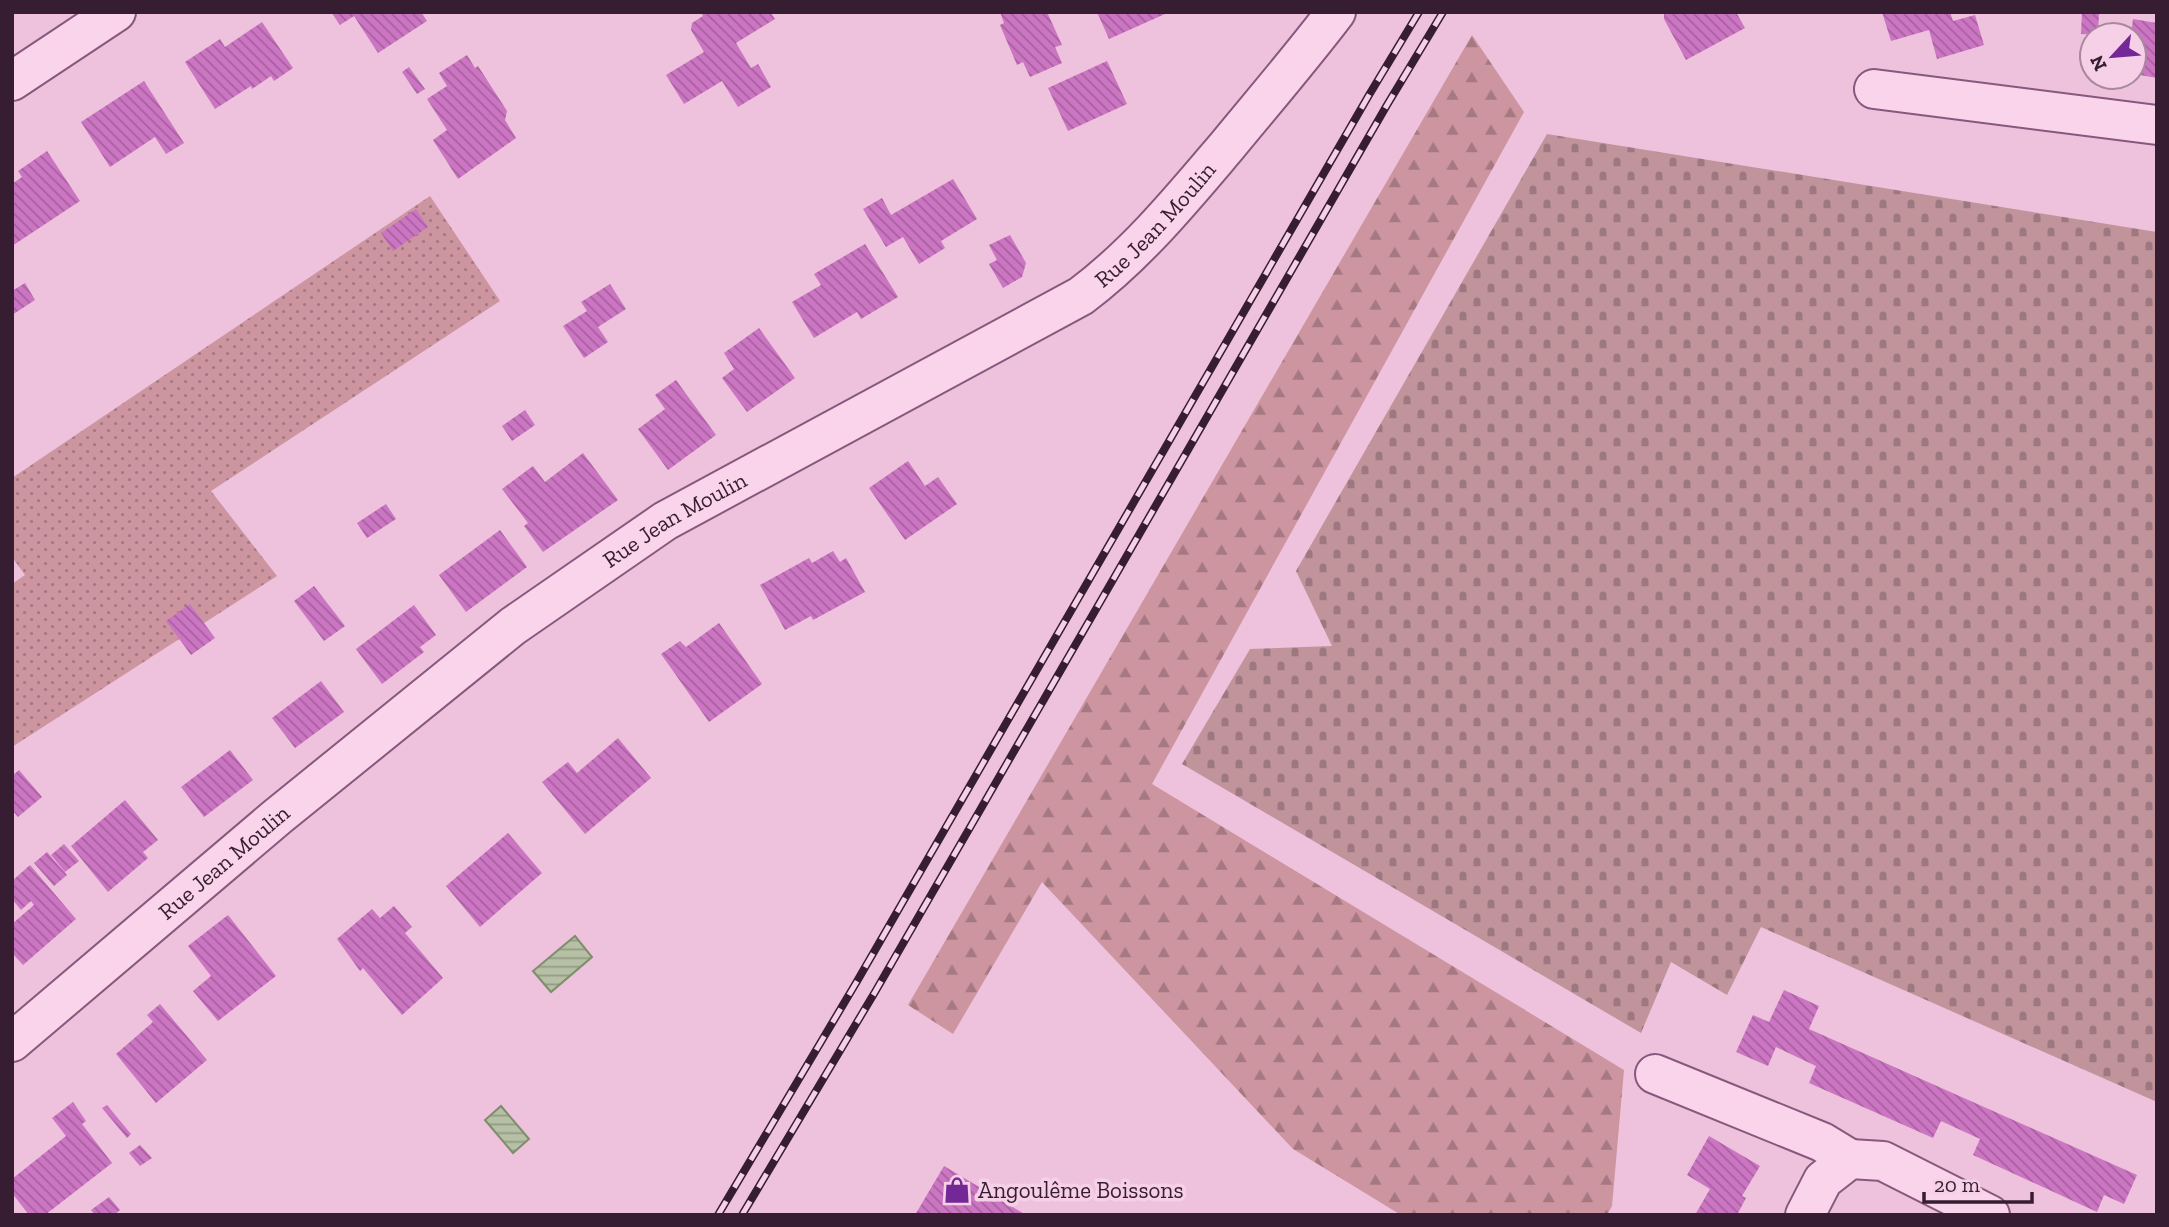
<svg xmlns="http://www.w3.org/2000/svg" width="2169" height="1227" viewBox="0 0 2169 1227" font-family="'Zilla Slab',serif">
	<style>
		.grass { fill: url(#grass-dots) }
		.forest { fill: url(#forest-firs) }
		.cemetery { fill: url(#cemetery-stones) }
		.water { fill: url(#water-rules); stroke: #7e8e6b; stroke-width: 2 }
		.building { fill: url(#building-back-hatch) }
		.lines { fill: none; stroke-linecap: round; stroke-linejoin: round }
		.minor-casing { stroke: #87587d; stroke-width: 42 }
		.minor { stroke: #f9d4ea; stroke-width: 38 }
		.rail-casing { stroke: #371d32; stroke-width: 8 }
		.rail { stroke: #f5d0e6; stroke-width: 5; stroke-dasharray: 16; stroke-linecap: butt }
		.labels { text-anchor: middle; stroke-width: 7; stroke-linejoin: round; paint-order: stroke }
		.street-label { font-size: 23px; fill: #371d32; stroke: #f5d0e6 }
		.poi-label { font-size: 23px; fill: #371d32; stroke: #f5d0e6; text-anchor: start }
	</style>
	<defs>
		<pattern id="grass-dots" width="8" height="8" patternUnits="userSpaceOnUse" patternTransform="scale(1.75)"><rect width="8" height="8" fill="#cc959f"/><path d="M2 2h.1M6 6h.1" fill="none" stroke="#a67982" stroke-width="1.8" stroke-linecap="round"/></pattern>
		<pattern id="forest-firs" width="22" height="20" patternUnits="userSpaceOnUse" patternTransform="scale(1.75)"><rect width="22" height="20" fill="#cc959f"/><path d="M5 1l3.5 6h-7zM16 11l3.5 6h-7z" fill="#a67982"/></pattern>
		<pattern id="cemetery-stones" width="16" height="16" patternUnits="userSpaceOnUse" patternTransform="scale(1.75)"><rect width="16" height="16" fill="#c1949c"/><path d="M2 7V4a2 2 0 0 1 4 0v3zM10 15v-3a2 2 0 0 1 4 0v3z" fill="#9e7880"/></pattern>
		<pattern id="water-rules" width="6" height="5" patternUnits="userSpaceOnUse" patternTransform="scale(1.75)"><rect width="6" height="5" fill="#b5c0a4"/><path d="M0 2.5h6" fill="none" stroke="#949b86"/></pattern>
		<pattern id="building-back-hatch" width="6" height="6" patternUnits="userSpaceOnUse" patternTransform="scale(1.75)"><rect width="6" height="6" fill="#cc76c3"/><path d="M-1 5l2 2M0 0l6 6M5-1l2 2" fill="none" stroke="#a6609f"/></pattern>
	</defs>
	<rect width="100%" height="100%" fill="#eec1dc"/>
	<path class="grass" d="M430 196 500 301 211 491 277 576 12 747V584L25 575 12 557V478Z"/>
	<path class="forest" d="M1472 35 1524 112 1152 784 1624 1070 1612 1206 1607 1215H1401L1293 1149 1042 882 953 1034 908 1005Z"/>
	<path class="cemetery" d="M1547 134 2157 232V1102L1761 927 1727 995 1671 962 1641 1033 1182 764 1250 649 1332 646 1296 571Z"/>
	<path class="water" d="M575 936 592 957 551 992 533 971Z
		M501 1106 529 1139 513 1153 485 1120Z"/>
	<path class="building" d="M331 12H421L427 21 378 53 354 16 340 25Z
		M701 12H770L775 19 736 43 751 68 758 64 771 87 738 107 722 81 684 104 666 75 704 52 691 30 692 23 703 16Z
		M1000 12H1047L1062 45 1055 47 1062 63 1030 77 1023 62 1017 65 1000 25 1004 23Z
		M1097 12H1164L1165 14 1109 39Z
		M1664 12H1736L1745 28 1686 60 1664 19Z
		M1882 12H1950L1953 21 1975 15 1984 45 1937 59 1929 30 1891 41Z
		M2082 12H2099L2098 35 2081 34Z
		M2133 19 2157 23V78L2134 74V35H2131Z
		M262 22 293 68 274 81 271 76 252 89 251 86 215 109 185 62 220 39 225 47Z
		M467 55 475 68 478 66 507 111 505 120 516 138 458 179 433 140 447 130 427 99 447 86 439 73Z
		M1107 61 1127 104 1068 131 1048 88Z
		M409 67 425 89 417 94 402 72Z
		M144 81 184 143 166 154 155 137 110 167 81 122Z
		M47 151 80 201 12 246V184L22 177 18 171Z
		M953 179 977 219 941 241 945 248 919 264 903 237 886 247 863 209 882 198 891 215Z
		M416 209 428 227 393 251 381 233Z
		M1010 235 1026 263 1022 277 1003 288 989 264 997 260 989 245Z
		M865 244 898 297 861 319 857 312 814 338 792 302 821 285 814 274Z
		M25 283 35 300 12 315V291Z
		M610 284 626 309 598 327 608 342 584 358 563 326 587 311 581 302Z
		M759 328 795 378 747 412 722 378 734 369 724 353Z
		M676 380 716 435 668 470 638 429 665 409 655 395Z
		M525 410 535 425 512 441 502 426Z
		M583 453 618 500 543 552 524 526 528 523 502 489 533 466 545 482Z
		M908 461 925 486 938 477 957 504 905 540 869 488Z
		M386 504 396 519 367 538 357 523Z
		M500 530 527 567 466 612 439 575Z
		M833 551 840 562 846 558 865 592 813 620 811 616 785 630 760 585 809 558 812 563Z
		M314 586 345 626 324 641 294 601Z
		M190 604 215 638 191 655 166 621Z
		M414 605 436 635 420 647 424 652 382 684 356 649Z
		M719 623 762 684 709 722 661 654 680 641 686 647Z
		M321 681 344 712 295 748 272 718Z
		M618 738 651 778 585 834 542 782 568 762 577 773Z
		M230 750 253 780 204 817 181 787Z
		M19 770 42 797 18 817 12 810V776Z
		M125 800 158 840 143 852 148 858 108 892 71 846Z
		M508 833 542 873 480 927 446 886Z
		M64 844 79 861 65 872 51 855Z
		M47 852 67 875 54 886 34 863Z
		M30 865 76 919 23 965 12 953V924L34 905 31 901 21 910 12 899V881Z
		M394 906 412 927 405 933 443 978 402 1015 363 968 360 971 337 939 372 909 380 918Z
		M228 915 276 976 218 1021 193 991 211 976 188 946Z
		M1784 990 1819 1006 1809 1029 2137 1175 2124 1204 2104 1195 2097 1212 1973 1155 1980 1139 1941 1121 1933 1138 1809 1083 1816 1066 1776 1047 1768 1066 1736 1052 1753 1015 1769 1022Z
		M160 1004 207 1060 156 1103 116 1054 153 1022 147 1015Z
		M73 1102 86 1121 82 1124 112 1163 45 1215H29L12 1193V1179L66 1136 52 1118Z
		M107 1105 131 1134 127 1138 102 1108Z
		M1709 1136 1760 1166 1742 1196 1746 1198 1737 1215H1695L1710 1189 1687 1175Z
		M140 1145 152 1158 140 1166 129 1153Z
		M944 1166 1026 1215H915Z
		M109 1197 120 1210 114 1215H95L91 1210Z"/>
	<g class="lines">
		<defs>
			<g id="minor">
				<path d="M12 81 116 12"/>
				<path d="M1874 89 2157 125"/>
				<path id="s1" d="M12 1042 277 817 513 626 665 521 1081 296C1137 254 1182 199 1227 146 1264 101 1301 58 1336 12"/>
				<path d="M1655 1074 1822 1142 1850 1159"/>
				<path d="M1805 1215 1823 1180 1850 1159 1883 1161 1990 1215"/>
			</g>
		</defs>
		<use href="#minor" class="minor-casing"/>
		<use href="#minor" class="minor"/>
		<defs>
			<path id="rail" d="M718 1215 856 983 1369 95 1419 12
				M742 1215 875 992 1387 105 1443 12"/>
		</defs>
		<use href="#rail" class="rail-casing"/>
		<use href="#rail" class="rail"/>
	</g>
	<defs>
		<symbol id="shop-bare" viewBox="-9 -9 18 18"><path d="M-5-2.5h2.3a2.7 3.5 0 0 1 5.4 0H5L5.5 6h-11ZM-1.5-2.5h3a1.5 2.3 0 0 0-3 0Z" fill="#742897" stroke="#f5d0e6" stroke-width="2.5" paint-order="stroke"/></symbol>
	</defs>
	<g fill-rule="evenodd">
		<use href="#shop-bare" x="938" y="1171" width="38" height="38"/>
	</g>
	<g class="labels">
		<g class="street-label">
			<text dy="8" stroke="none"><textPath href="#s1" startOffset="1412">Rue Jean Moulin</textPath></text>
			<text dy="8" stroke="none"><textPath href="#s1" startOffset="845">Rue Jean Moulin</textPath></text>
			<text dy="8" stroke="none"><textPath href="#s1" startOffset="278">Rue Jean Moulin</textPath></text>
		</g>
		<g class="poi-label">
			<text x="978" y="1198">Angoulême Boissons</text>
		</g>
	</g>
	<rect width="2169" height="1227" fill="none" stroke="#371d32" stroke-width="28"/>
	<g transform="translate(2113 56) rotate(244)"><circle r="33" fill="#f5d0e6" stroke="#a9889e" stroke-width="2"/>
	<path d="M0-5L12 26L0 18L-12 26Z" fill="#742897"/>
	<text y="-10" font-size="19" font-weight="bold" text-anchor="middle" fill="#371d32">N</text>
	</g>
	<path d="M1924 1192v10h108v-10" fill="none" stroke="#371d32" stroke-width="3.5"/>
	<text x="1934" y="1192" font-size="21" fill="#371d32" stroke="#f5d0e6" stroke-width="5" paint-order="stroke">20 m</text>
</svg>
